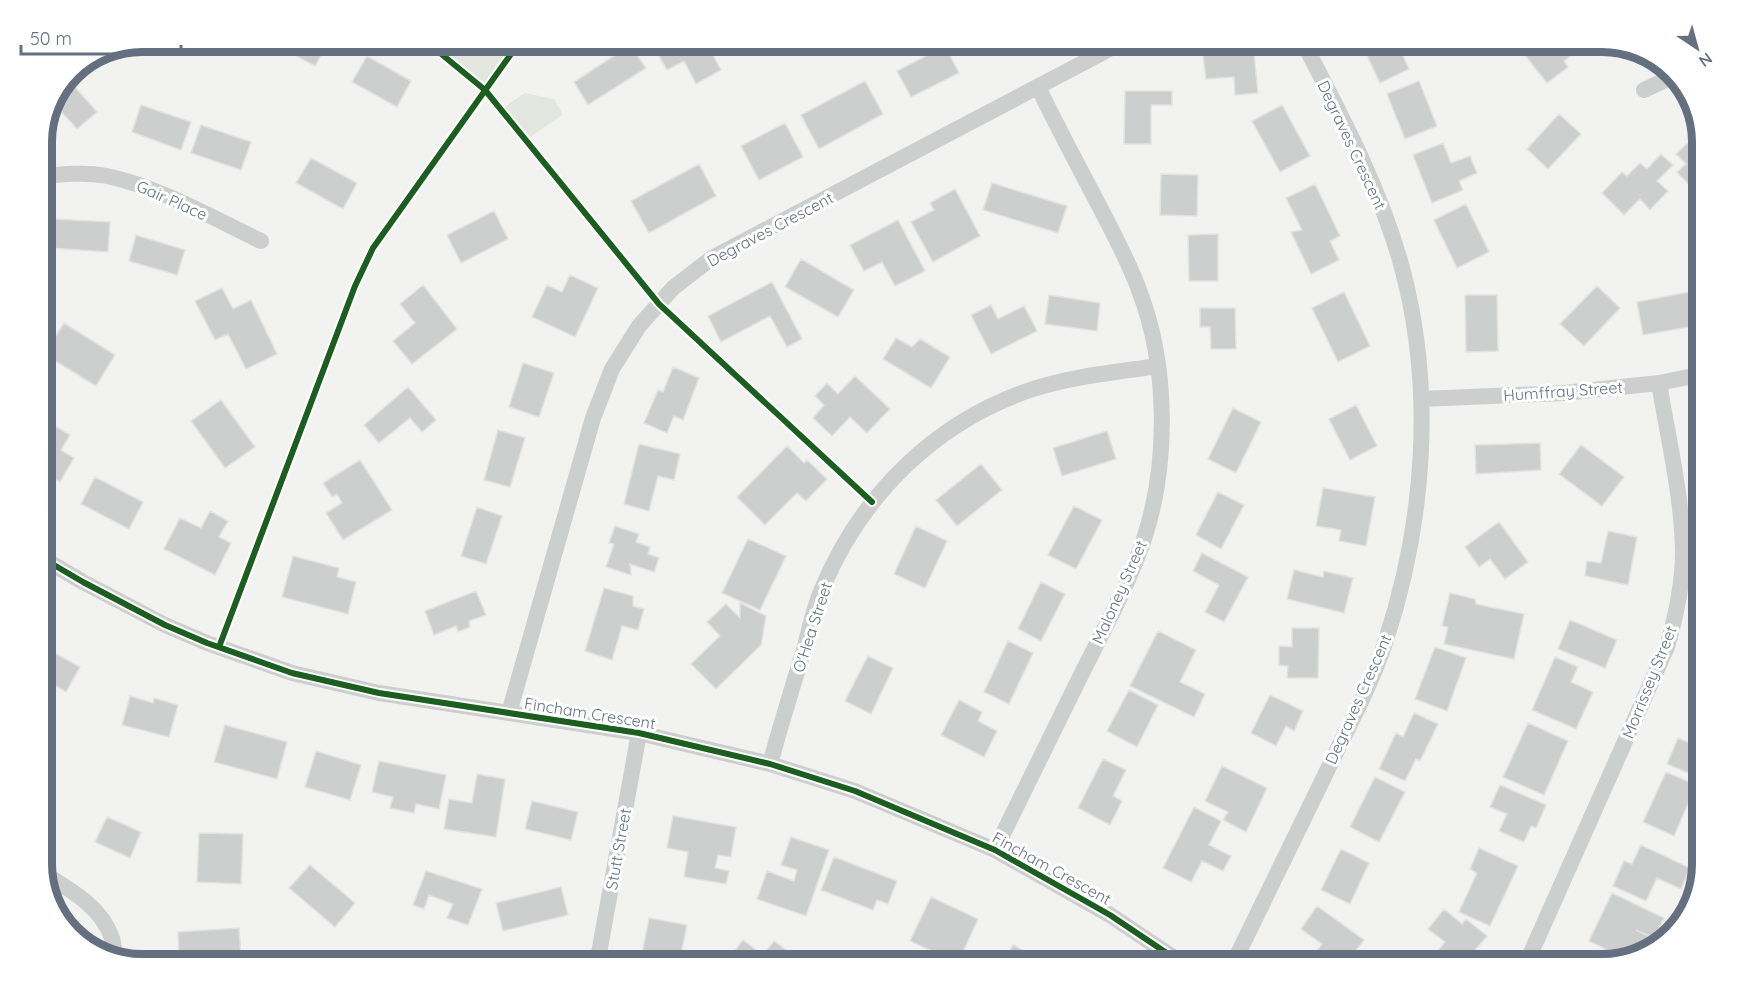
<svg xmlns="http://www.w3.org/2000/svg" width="1745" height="1006" viewBox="0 0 1745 1006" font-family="Quicksand,sans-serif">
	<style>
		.green { fill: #e2e6df }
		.building { fill: #cdcece; stroke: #e2e2e1; stroke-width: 1.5 }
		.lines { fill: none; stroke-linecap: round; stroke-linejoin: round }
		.street { stroke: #cdcece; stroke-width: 16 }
		.cycleway-casing { stroke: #fff; stroke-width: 10 }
		.cycleway { stroke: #1b5e20; stroke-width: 6 }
		.labels { text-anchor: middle; stroke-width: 6; stroke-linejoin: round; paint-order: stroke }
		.street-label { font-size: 16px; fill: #647080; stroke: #fff }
		.rim { fill: none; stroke: #647080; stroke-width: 8 }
	</style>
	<rect width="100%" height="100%" fill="#f2f3f1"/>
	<path class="green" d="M448 48H503L508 54 509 58 498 71H492L495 75C492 80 489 83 484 83 471 74 452 64 448 48Z
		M525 93 554 99 562 113V115L526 140 504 111 503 108Z"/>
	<path class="building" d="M1539 42H1574L1580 49 1564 61 1568 67 1547 83 1524 54Z
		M1361 43H1397L1409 69 1380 83Z
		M1253 44 1258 93 1235 95 1234 77 1206 79 1202 48Z
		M708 46 721 70 696 84 684 61 667 70 654 47Z
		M945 46 959 73 911 97 897 71Z
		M325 48 315 66 283 49Z
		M623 50 637 55 646 68 588 105 574 82Z
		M367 56 411 81 397 107 352 82Z
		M68 79 97 112 77 129 56 106Z
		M865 81 883 114 819 149 801 115Z
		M1419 81 1437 126 1405 139 1387 94Z
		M1125 91H1172V105H1151V144H1124Z
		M141 105 191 122 181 150 132 132Z
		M1282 105 1310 156 1280 172 1252 121Z
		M1559 114 1581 134 1548 169 1527 149Z
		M785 123 803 157 759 180 741 146Z
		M201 125 251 142 241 170 191 153Z
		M1701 130 1703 136V170L1701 172 1703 179 1693 189 1677 172 1686 164 1676 154Z
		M1443 143 1451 163 1470 156 1477 173 1459 181 1463 190 1432 203 1413 155Z
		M1661 154 1673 165 1657 181 1668 191 1650 210 1640 199 1624 215 1602 193 1622 172 1627 176 1640 163 1647 169Z
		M311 158 357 183 343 209 296 183Z
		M699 164 716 196 649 233 631 201Z
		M1161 174 1198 175 1197 216 1160 215Z
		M992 183 1067 206 1058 233 983 210Z
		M1315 184 1340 236 1330 241 1339 260 1311 274 1291 232 1302 230 1286 198Z
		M955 189 980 236 933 262 911 222 934 210 930 203Z
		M1466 204 1489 252 1457 268 1434 220Z
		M494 211 508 239 461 263 447 235Z
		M52 219 110 222 108 252 50 248Z
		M898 220 925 271 895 286 882 262 864 271 850 245Z
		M1218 234V281H1189L1188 235Z
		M136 235 185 250 177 275 129 261Z
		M801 259 854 290 838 317 785 287Z
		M570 275 598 288 575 337 532 317 547 285 562 292Z
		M772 282 802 339 787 347 770 316 721 342 708 316Z
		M423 285 457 329 412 364 393 341 415 323 400 304Z
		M1597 286 1620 308 1584 346 1560 324Z
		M222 288 233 309 251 300 277 354 246 369 228 334 215 340 195 301Z
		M1344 292 1370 346 1338 362 1312 308Z
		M1689 292 1695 326 1643 335 1637 302Z
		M1049 295 1100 303 1097 331 1045 324Z
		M1465 295H1497L1498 351 1466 352Z
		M991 305 998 319 1024 306 1037 331 991 354 971 315Z
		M1200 308H1235L1236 349H1211L1210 327H1200Z
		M64 323 115 355 96 386 44 354Z
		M896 338 912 347 920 339 950 357 931 388 883 359Z
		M523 363 554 373 539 417 509 407Z
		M673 367 699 378 683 420 674 416 667 433 644 423 658 390 663 392Z
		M855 376 890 409 867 433 850 417 832 436 813 418 824 405 815 396 827 383 838 394Z
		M408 387 436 420 422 432 410 418 379 443 364 425Z
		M221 400 255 447 225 468 191 421Z
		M1356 405 1377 446 1350 460 1329 419Z
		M1233 408 1261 422 1236 473 1208 459Z
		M42 418 70 435 61 450 74 458 60 482 42 471Z
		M498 430 525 438 510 487 484 480Z
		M1107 431 1116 459 1062 476 1053 448Z
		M1540 443 1541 470 1476 474 1475 445Z
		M639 444 680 454 674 480 658 476 649 511 624 504Z
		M1581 445 1624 477 1602 506 1559 474Z
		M787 446 804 463 807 460 827 479 806 501 797 493 765 525 737 497Z
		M360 460 392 510 343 540 326 513 342 503 337 494 332 497 323 483Z
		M981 464 1002 490 957 526 936 500Z
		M95 477 143 502 129 529 81 504Z
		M1323 488 1375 497 1366 546 1339 541 1341 530 1316 526Z
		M1218 492 1244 505 1221 549 1196 535Z
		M1074 506 1102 520 1076 569 1048 555Z
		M477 507 502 516 486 564 461 556Z
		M210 511 228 521 219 537 231 543 215 575 164 549 180 518 201 528Z
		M1499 522 1528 562 1505 579 1490 559 1479 567 1465 547Z
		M615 526 639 534 636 542 650 547 648 554 659 558 654 572 630 564 631 575 606 567 614 544 609 543Z
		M916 526 947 541 925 588 894 574Z
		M1608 531 1637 537 1628 585 1585 576 1587 561 1601 563Z
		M748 539 786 556 760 610 722 593Z
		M1202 553 1248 577 1224 622 1205 612 1219 585 1193 571Z
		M293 556 339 568 337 577 356 582 348 614 282 597Z
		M1294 570 1323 577 1324 571 1353 578 1344 613 1287 599Z
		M1041 582 1065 594 1041 641 1018 629Z
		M604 588 633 596V606L644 609 638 630 622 626 612 660 585 651Z
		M476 591 486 615 469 621 470 627 458 632 456 626 434 635 425 611Z
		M1450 593 1475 599 1476 604 1524 614 1514 659 1444 644 1448 627 1442 626Z
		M740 603 766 616 761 645 716 689 691 664 720 636 707 622 726 604 740 618Z
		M1570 620 1617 640 1605 668 1558 649Z
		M1292 628H1319L1318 678H1287L1288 666 1279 665V646L1292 647Z
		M1158 631 1196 650 1180 682 1205 694 1194 717 1130 686Z
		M1008 641 1033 653 1009 704 984 692Z
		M42 646 80 667 66 692 42 678Z
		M1435 647 1466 658 1447 711 1415 699Z
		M868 656 893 668 871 714 845 701Z
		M1555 657 1578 667 1571 682 1593 692 1576 729 1532 710Z
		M1129 690 1158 705 1137 747 1107 731Z
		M1270 695 1303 711 1294 731 1286 726 1276 746 1251 733Z
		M130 696 153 703 154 698 178 705 169 737 122 725Z
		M959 700 982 712 978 721 997 731 984 757 941 735Z
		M1414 713 1438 724 1420 761 1416 759 1405 781 1379 769 1396 733 1403 737Z
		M1528 723 1568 741 1544 795 1503 777Z
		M225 725 287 742 277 779 214 762Z
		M1703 731V779L1667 764 1678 738 1696 746Z
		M316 751 361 765 350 800 305 787Z
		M1103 759 1126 770 1113 796 1122 801 1110 825 1078 808Z
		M379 761 446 775 439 809 416 804 414 813 390 808 393 797 372 792Z
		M1222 766 1267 788 1246 832 1223 820 1228 812 1205 801Z
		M1666 772 1696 785 1674 836 1643 822Z
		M477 774 505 779 496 837 444 829 449 799 472 803Z
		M1375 777 1405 792 1379 842 1350 827Z
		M42 783 51 789 42 803Z
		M1500 785 1546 805 1536 828 1531 826 1524 842 1499 831 1507 814 1490 807Z
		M532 801 578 812 571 840 525 829Z
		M1194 807 1221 821 1209 845 1231 856 1223 871 1202 861 1191 882 1163 868Z
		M673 816 736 827 731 857 718 855 715 868 729 871 726 884 684 877 688 852 667 848Z
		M107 817 141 832 130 858 95 842Z
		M199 833 243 834 241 884 197 882Z
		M791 837 829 850 806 916 757 899 767 871 794 881 797 870 781 865Z
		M1641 845 1690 868 1681 889 1657 878 1646 901 1613 886 1624 861 1632 864Z
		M1479 848 1518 866 1490 926 1459 912 1477 873 1470 869Z
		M1341 849 1369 863 1350 904 1321 890Z
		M834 857 897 881 888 904 877 900 873 910 821 890Z
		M310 865 355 903 335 927 289 888Z
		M426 871 482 889 468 925 447 918 453 904 429 895 424 909 413 905Z
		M561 887 568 915 503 931 496 903Z
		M1612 893 1664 918 1654 938 1636 930 1648 936 1639 954 1624 958 1589 941Z
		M931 897 978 919 958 963 910 941Z
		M1317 906 1364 940 1346 964H1307L1322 944 1301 929Z
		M1444 909 1462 924 1466 919 1487 936 1470 956 1473 959 1469 964H1431L1429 962 1445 942 1428 929Z
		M649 918 687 925 679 964H640Z
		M239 928 241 957 179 962 178 932Z
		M743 940 763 955 774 941 793 955 786 964H727L725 963Z
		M1013 945 1041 960 1038 964H983L988 954 1003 963Z
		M1580 954 1603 964H1575Z
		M253 960H288V964H253Z"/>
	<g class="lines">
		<path class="street" d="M1644 90 1674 76
			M42 176C63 174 86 172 107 176 159 187 213 218 261 241
			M1421 399 1564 393 1659 383 1703 374
			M42 558 83 582 165 625 207 643 292 673 379 693 639 733 770 764 855 791 995 850 1110 915 1183 964
			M509 713 593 418 612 369 639 326 673 288 712 258 1119 44
			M770 764C781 724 793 685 805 646 810 627 814 607 822 589 861 495 936 421 1033 389 1073 376 1117 372 1158 366
			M995 850C1024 792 1052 733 1081 675 1103 631 1128 586 1144 539 1169 463 1168 365 1139 290 1127 257 1110 227 1094 196 1075 160 1056 124 1038 87
			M43 873C70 890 101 906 112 938 114 944 114 951 115 957
			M597 964 639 733
			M1233 964C1264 901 1295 837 1326 773 1346 731 1370 688 1385 643 1425 522 1435 388 1401 264 1379 186 1341 115 1304 44
			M1526 964 1667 647C1676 616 1683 583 1683 552 1682 495 1668 438 1659 383"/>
		<defs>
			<path id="cycleway" d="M434 48 485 90 659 304 872 502
				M42 558 83 582 165 625 207 643 292 673 379 693 639 733 770 764 855 791 995 850 1110 915 1183 964
				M219 647 355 286 373 248 516 47"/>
		</defs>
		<use href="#cycleway" class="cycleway-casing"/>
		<use href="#cycleway" class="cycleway"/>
	</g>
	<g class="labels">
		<g class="street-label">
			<text transform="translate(1352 145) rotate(65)" y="6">Degraves Crescent</text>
			<text transform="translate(172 200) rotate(24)" y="6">Gair Place</text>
			<text transform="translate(770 229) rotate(-28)" y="6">Degraves Crescent</text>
			<text transform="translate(1563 391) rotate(-4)" y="6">Humffray Street</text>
			<text transform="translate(1119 592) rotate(-66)" y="6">Maloney Street</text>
			<text transform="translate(812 627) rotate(-72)" y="6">O'Hea Street</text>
			<text transform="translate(1649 682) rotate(-68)" y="6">Morrissey Street</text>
			<text transform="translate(1358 699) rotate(-66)" y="6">Degraves Crescent</text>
			<text transform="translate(590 713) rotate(9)" y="6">Fincham Crescent</text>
			<text transform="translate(618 849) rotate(-80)" y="6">Stutt Street</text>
			<text transform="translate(1052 868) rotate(29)" y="6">Fincham Crescent</text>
		</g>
	</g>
	<path d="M0 0H1745V1006H0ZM142 52H1602A90 90 0 0 1 1692 142V864A90 90 0 0 1 1602 954H142A90 90 0 0 1 52 864V142A90 90 0 0 1 142 52Z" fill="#fff" fill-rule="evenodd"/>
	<path class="rim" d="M142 52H1602A90 90 0 0 1 1692 142V864A90 90 0 0 1 1602 954H142A90 90 0 0 1 52 864V142A90 90 0 0 1 142 52Z"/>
	<g transform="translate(1697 48) rotate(144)" stroke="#ffffff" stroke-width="4.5" paint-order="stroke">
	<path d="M0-4.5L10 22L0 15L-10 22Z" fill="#647080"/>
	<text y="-9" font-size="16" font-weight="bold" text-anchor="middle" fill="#647080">N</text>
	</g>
	<path d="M21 45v9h160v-9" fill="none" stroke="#647080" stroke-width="3"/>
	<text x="30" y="45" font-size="18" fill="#647080" stroke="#ffffff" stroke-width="4.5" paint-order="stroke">50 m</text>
</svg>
